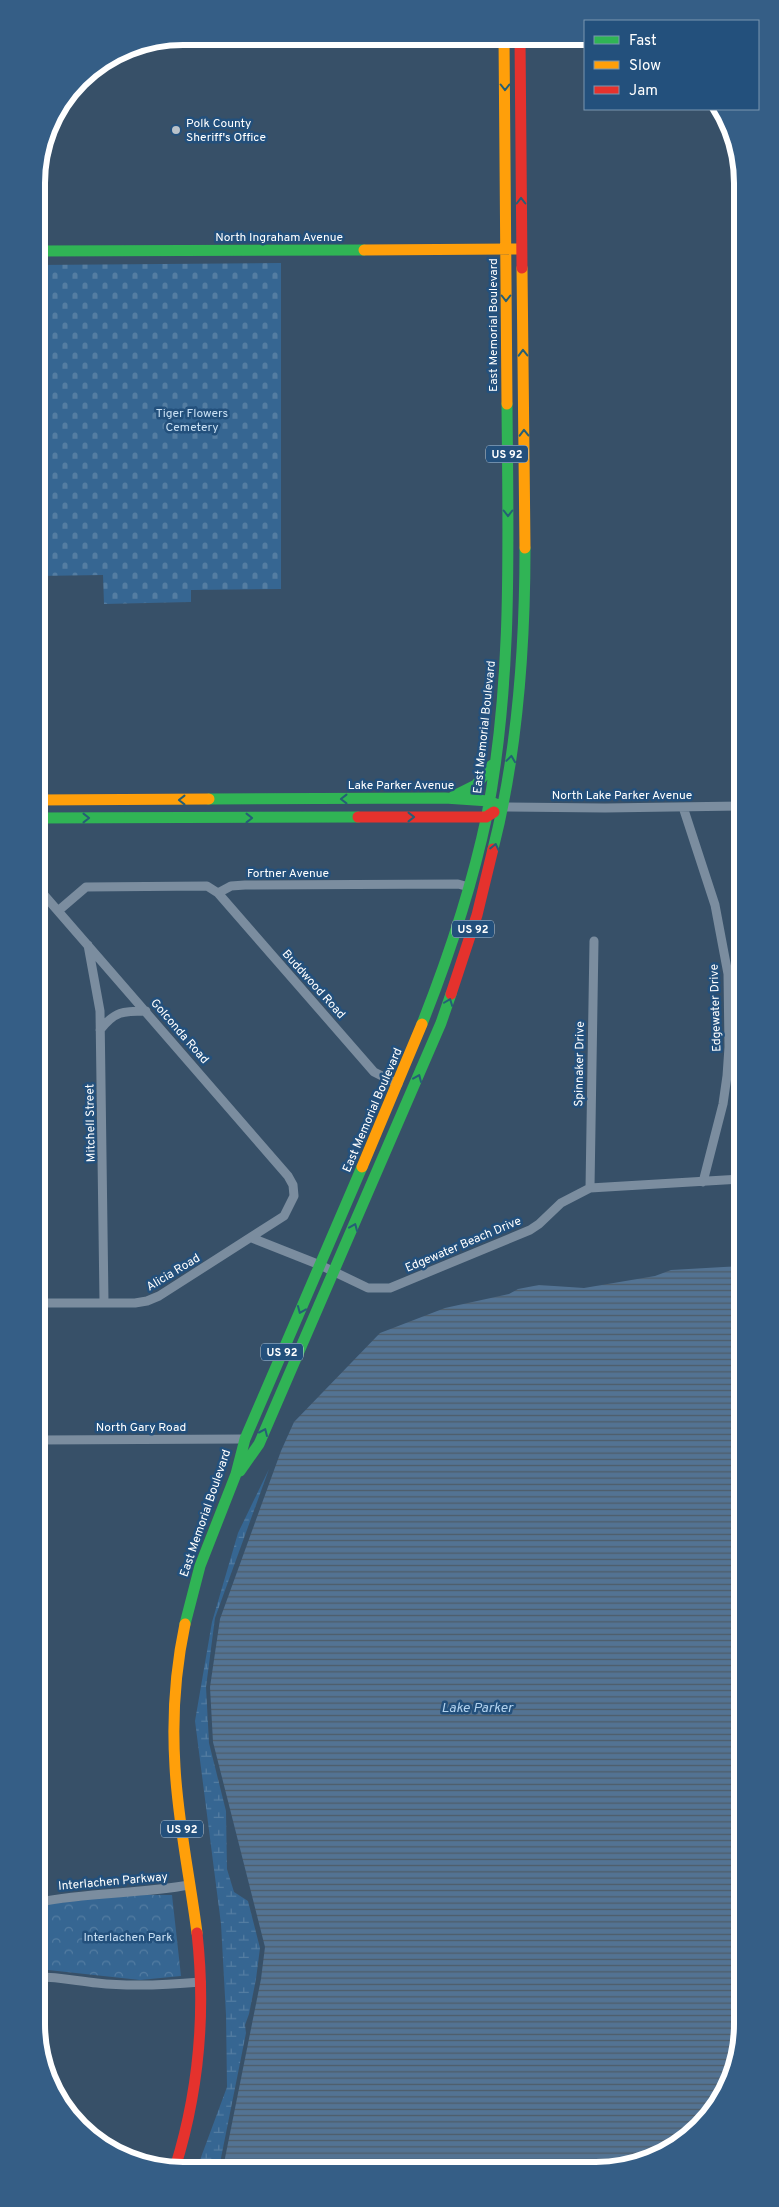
<svg xmlns="http://www.w3.org/2000/svg" width="779" height="2207" viewBox="0 0 779 2207" font-family="Overpass,sans-serif">
	<style>
		.forest { fill: url(#forest-crowns) }
		.wetland { fill: url(#wetland-marsh) }
		.cemetery { fill: url(#cemetery-stones) }
		.water { fill: url(#water-rules) }
		.lines { fill: none; stroke-linecap: round; stroke-linejoin: round }
		.street { stroke: #7b8d9f; stroke-width: 9 }
		.fast { stroke: #30b455; stroke-width: 11 }
		.slow { stroke: #ff9f0a; stroke-width: 11 }
		.jam { stroke: #e5322d; stroke-width: 11 }
		.oneway { stroke: #255f76 }
		.poi-dot { fill: #b9c2ca; stroke: #23507c; stroke-width: 2 }
		.labels { text-anchor: middle; stroke-width: 5; stroke-linejoin: round; paint-order: stroke }
		.shield { fill: #23507c; stroke: #bdcad8; stroke-width: 1 }
		.shield-label { font-size: 11px; font-weight: bold; fill: #fff }
		.poi-label { font-size: 12px; fill: #fff; stroke: #23507c; text-anchor: start }
		.street-label { font-size: 12px; fill: #fff; stroke: #23507c }
		.park-label { font-size: 12px; fill: #c9e0f4; stroke: #23507c }
		.water-label { font-size: 14px; font-style: italic; fill: #b1d1ed; stroke: #23507c }
		.rim { fill: none; stroke: #fff; stroke-width: 6 }
	</style>
	<defs>
		<pattern id="forest-crowns" width="20" height="18" patternUnits="userSpaceOnUse" patternTransform="scale(1.25)"><rect width="20" height="18" fill="#366692"/><path d="M2 6a3 3 0 1 1 6 0M12 15a3 3 0 1 1 6 0" fill="none" stroke="#547da2"/></pattern>
		<pattern id="wetland-marsh" width="20" height="14" patternUnits="userSpaceOnUse" patternTransform="scale(1.25)"><rect width="20" height="14" fill="#366692"/><path d="M1 5h8M5 5V1M11 12h8M15 12V8" fill="none" stroke="#547da2"/></pattern>
		<pattern id="cemetery-stones" width="16" height="16" patternUnits="userSpaceOnUse" patternTransform="scale(1.25)"><rect width="16" height="16" fill="#366692"/><path d="M2 7V4a2 2 0 0 1 4 0v3zM10 15v-3a2 2 0 0 1 4 0v3z" fill="#547da2"/></pattern>
		<pattern id="water-rules" width="6" height="5" patternUnits="userSpaceOnUse" patternTransform="scale(1.25)"><rect width="6" height="5" fill="#537393"/><path d="M0 2.5h6" fill="none" stroke="#4f5c68"/></pattern>
	</defs>
	<rect width="100%" height="100%" fill="#375068"/>
	<path class="forest" d="M125 1895H172L181 1976 140 1980 39 1969V1905Z"/>
	<path class="wetland" d="M269 1469 215 1618 206 1687 209 1743 226 1811 227 1869 234 1892 248 1901 260 1948 256 1979 249 2014 245 2025 246 2033 219 2168H197L227 2087 226 2015 221 1924 195 1721 212 1622 238 1533Z"/>
	<path class="cemetery" d="M281 263V589L191 590V602L104 604 103 575 37 576V265Z"/>
	<path class="water" d="M741 1266 742 2033 732 2080 707 2121 670 2151 625 2168H223L261 1979 265 1947 213 1742 210 1687 220 1619 281 1451 294 1422 380 1333 445 1308 509 1294 518 1289 539 1285 584 1288 655 1276 671 1270Z"/>
	<g class="lines">
		<path class="street" d="M504 807 605 808 741 806
			M683 807 715 905 728 974 729 1047 727 1076 723 1104 703 1182
			M38 888 288 1176 293 1185 294 1196 284 1216 159 1296 147 1301 135 1303H38
			M218 893 231 886 245 885 458 884 469 887
			M58 911 86 887 207 886 218 893 374 1072 398 1084
			M88 945 100 1011 104 1302
			M100 1030C115 1011 123 1011 146 1011
			M590 1188 594 941
			M252 1238 320 1265 368 1288H390L530 1230 539 1224 561 1203 590 1188 741 1179
			M38 1440 245 1439
			M39 1902C89 1892 140 1894 189 1885
			M39 1977C59 1977 77 1981 97 1983 131 1987 167 1985 201 1982"/>
		<path class="fast" d="M37 251 364 250
			M454 796 476 785 492 765
			M209 799 445 798 489 801 496 804
			M37 818 358 817
			M493 849C518 751 525 649 525 548
			M422 1024C449 956 472 886 487 815 513 679 508 541 507 404
			M240 1471 259 1444 441 1023 451 994
			M185 1624 200 1566 236 1474 245 1439 362 1167"/>
		<path class="slow" d="M504 38 507 404
			M364 250 521 249
			M522 268 525 548
			M37 800 209 799
			M362 1167 422 1024
			M185 1624C175 1671 172 1719 175 1767 178 1823 190 1878 197 1933"/>
		<path class="jam" d="M520 38 522 268
			M358 817H486L494 812
			M451 994 477 915 493 849
			M175 2168C199 2091 206 2014 197 1933"/>
	</g>
	<defs><path id="oneway-chevron" d="M-2-3.5L2.5 0L-2 3.5" fill="none" stroke-width="1.6" stroke-linecap="round" stroke-linejoin="round" transform="scale(1.25)"/></defs>
	<g class="oneway">
		<use href="#oneway-chevron" transform="translate(505 87) rotate(90)"/>
		<use href="#oneway-chevron" transform="translate(521 201) rotate(-90)"/>
		<use href="#oneway-chevron" transform="translate(506 298) rotate(90)"/>
		<use href="#oneway-chevron" transform="translate(523 353) rotate(-91)"/>
		<use href="#oneway-chevron" transform="translate(524 433) rotate(-91)"/>
		<use href="#oneway-chevron" transform="translate(508 513) rotate(90)"/>
		<use href="#oneway-chevron" transform="translate(511 759) rotate(-82)"/>
		<use href="#oneway-chevron" transform="translate(344 799) rotate(180)"/>
		<use href="#oneway-chevron" transform="translate(182 800) rotate(180)"/>
		<use href="#oneway-chevron" transform="translate(411 817)"/>
		<use href="#oneway-chevron" transform="translate(86 818)"/>
		<use href="#oneway-chevron" transform="translate(249 818)"/>
		<use href="#oneway-chevron" transform="translate(495 847) rotate(-77)"/>
		<use href="#oneway-chevron" transform="translate(449 1002) rotate(-69)"/>
		<use href="#oneway-chevron" transform="translate(418 1078) rotate(-67)"/>
		<use href="#oneway-chevron" transform="translate(354 1227) rotate(-67)"/>
		<use href="#oneway-chevron" transform="translate(301 1310) rotate(113)"/>
		<use href="#oneway-chevron" transform="translate(264 1432) rotate(-66)"/>
	</g>
	<circle class="poi-dot" cx="176" cy="130" r="5"/>
	<g class="labels">
		<g class="shield">
			<rect x="486" y="445.5" width="42" height="17" rx="4"/>
			<rect x="452" y="920.5" width="42" height="17" rx="4"/>
			<rect x="261" y="1343.5" width="42" height="17" rx="4"/>
			<rect x="161" y="1820.5" width="42" height="17" rx="4"/>
		</g>
		<g class="shield-label">
			<text x="507" y="458">US 92</text>
			<text x="473" y="933">US 92</text>
			<text x="282" y="1356">US 92</text>
			<text x="182" y="1833">US 92</text>
		</g>
		<g class="poi-label">
			<text x="186" y="127">Polk County<tspan x="186" dy="14">Sheriff's Office</tspan></text>
		</g>
		<g class="street-label">
			<text x="279" y="241">North Ingraham Avenue</text>
			<text transform="translate(493 325) rotate(-90)" y="4">East Memorial Boulevard</text>
			<text transform="translate(484 727) rotate(-84)" y="4">East Memorial Boulevard</text>
			<text x="401" y="789">Lake Parker Avenue</text>
			<text x="622" y="799">North Lake Parker Avenue</text>
			<text x="288" y="877">Fortner Avenue</text>
			<text transform="translate(314 984) rotate(48)" y="4">Buddwood Road</text>
			<text transform="translate(715 1008) rotate(-92)" y="4">Edgewater Drive</text>
			<text transform="translate(180 1031) rotate(49)" y="4">Golconda Road</text>
			<text transform="translate(579 1064) rotate(-89)" y="4">Spinnaker Drive</text>
			<text transform="translate(372 1110) rotate(-67)" y="4">East Memorial Boulevard</text>
			<text transform="translate(90 1123) rotate(-91)" y="4">Mitchell Street</text>
			<text transform="translate(463 1244) rotate(-23)" y="4">Edgewater Beach Drive</text>
			<text transform="translate(173 1272) rotate(-31)" y="4">Alicia Road</text>
			<text x="141" y="1431">North Gary Road</text>
			<text transform="translate(205 1513) rotate(-71)" y="4">East Memorial Boulevard</text>
			<text transform="translate(113 1881) rotate(-5)" y="4">Interlachen Parkway</text>
		</g>
		<g class="park-label">
			<text x="192" y="417">Tiger Flowers<tspan x="192" dy="14">Cemetery</tspan></text>
			<text x="128" y="1941">Interlachen Park</text>
		</g>
		<g class="water-label">
			<text x="477" y="1712">Lake Parker</text>
		</g>
	</g>
	<path d="M0 0H779V2207H0ZM183 45H596A138 138 0 0 1 734 183V2024A138 138 0 0 1 596 2162H183A138 138 0 0 1 45 2024V183A138 138 0 0 1 183 45Z" fill="#355e86" fill-rule="evenodd"/>
	<path class="rim" d="M183 45H596A138 138 0 0 1 734 183V2024A138 138 0 0 1 596 2162H183A138 138 0 0 1 45 2024V183A138 138 0 0 1 183 45Z"/>
	<rect x="584" y="20" width="175" height="90" fill="#23507c" stroke="#7b96b0"/>
	<rect x="594" y="36" width="25" height="8" fill="#30b455" stroke="#7b96b0"/>
	<text x="629" y="45" font-size="15" fill="#ffffff">Fast</text>
	<rect x="594" y="61" width="25" height="8" fill="#ff9f0a" stroke="#7b96b0"/>
	<text x="629" y="70" font-size="15" fill="#ffffff">Slow</text>
	<rect x="594" y="86" width="25" height="8" fill="#e5322d" stroke="#7b96b0"/>
	<text x="629" y="95" font-size="15" fill="#ffffff">Jam</text>
</svg>
